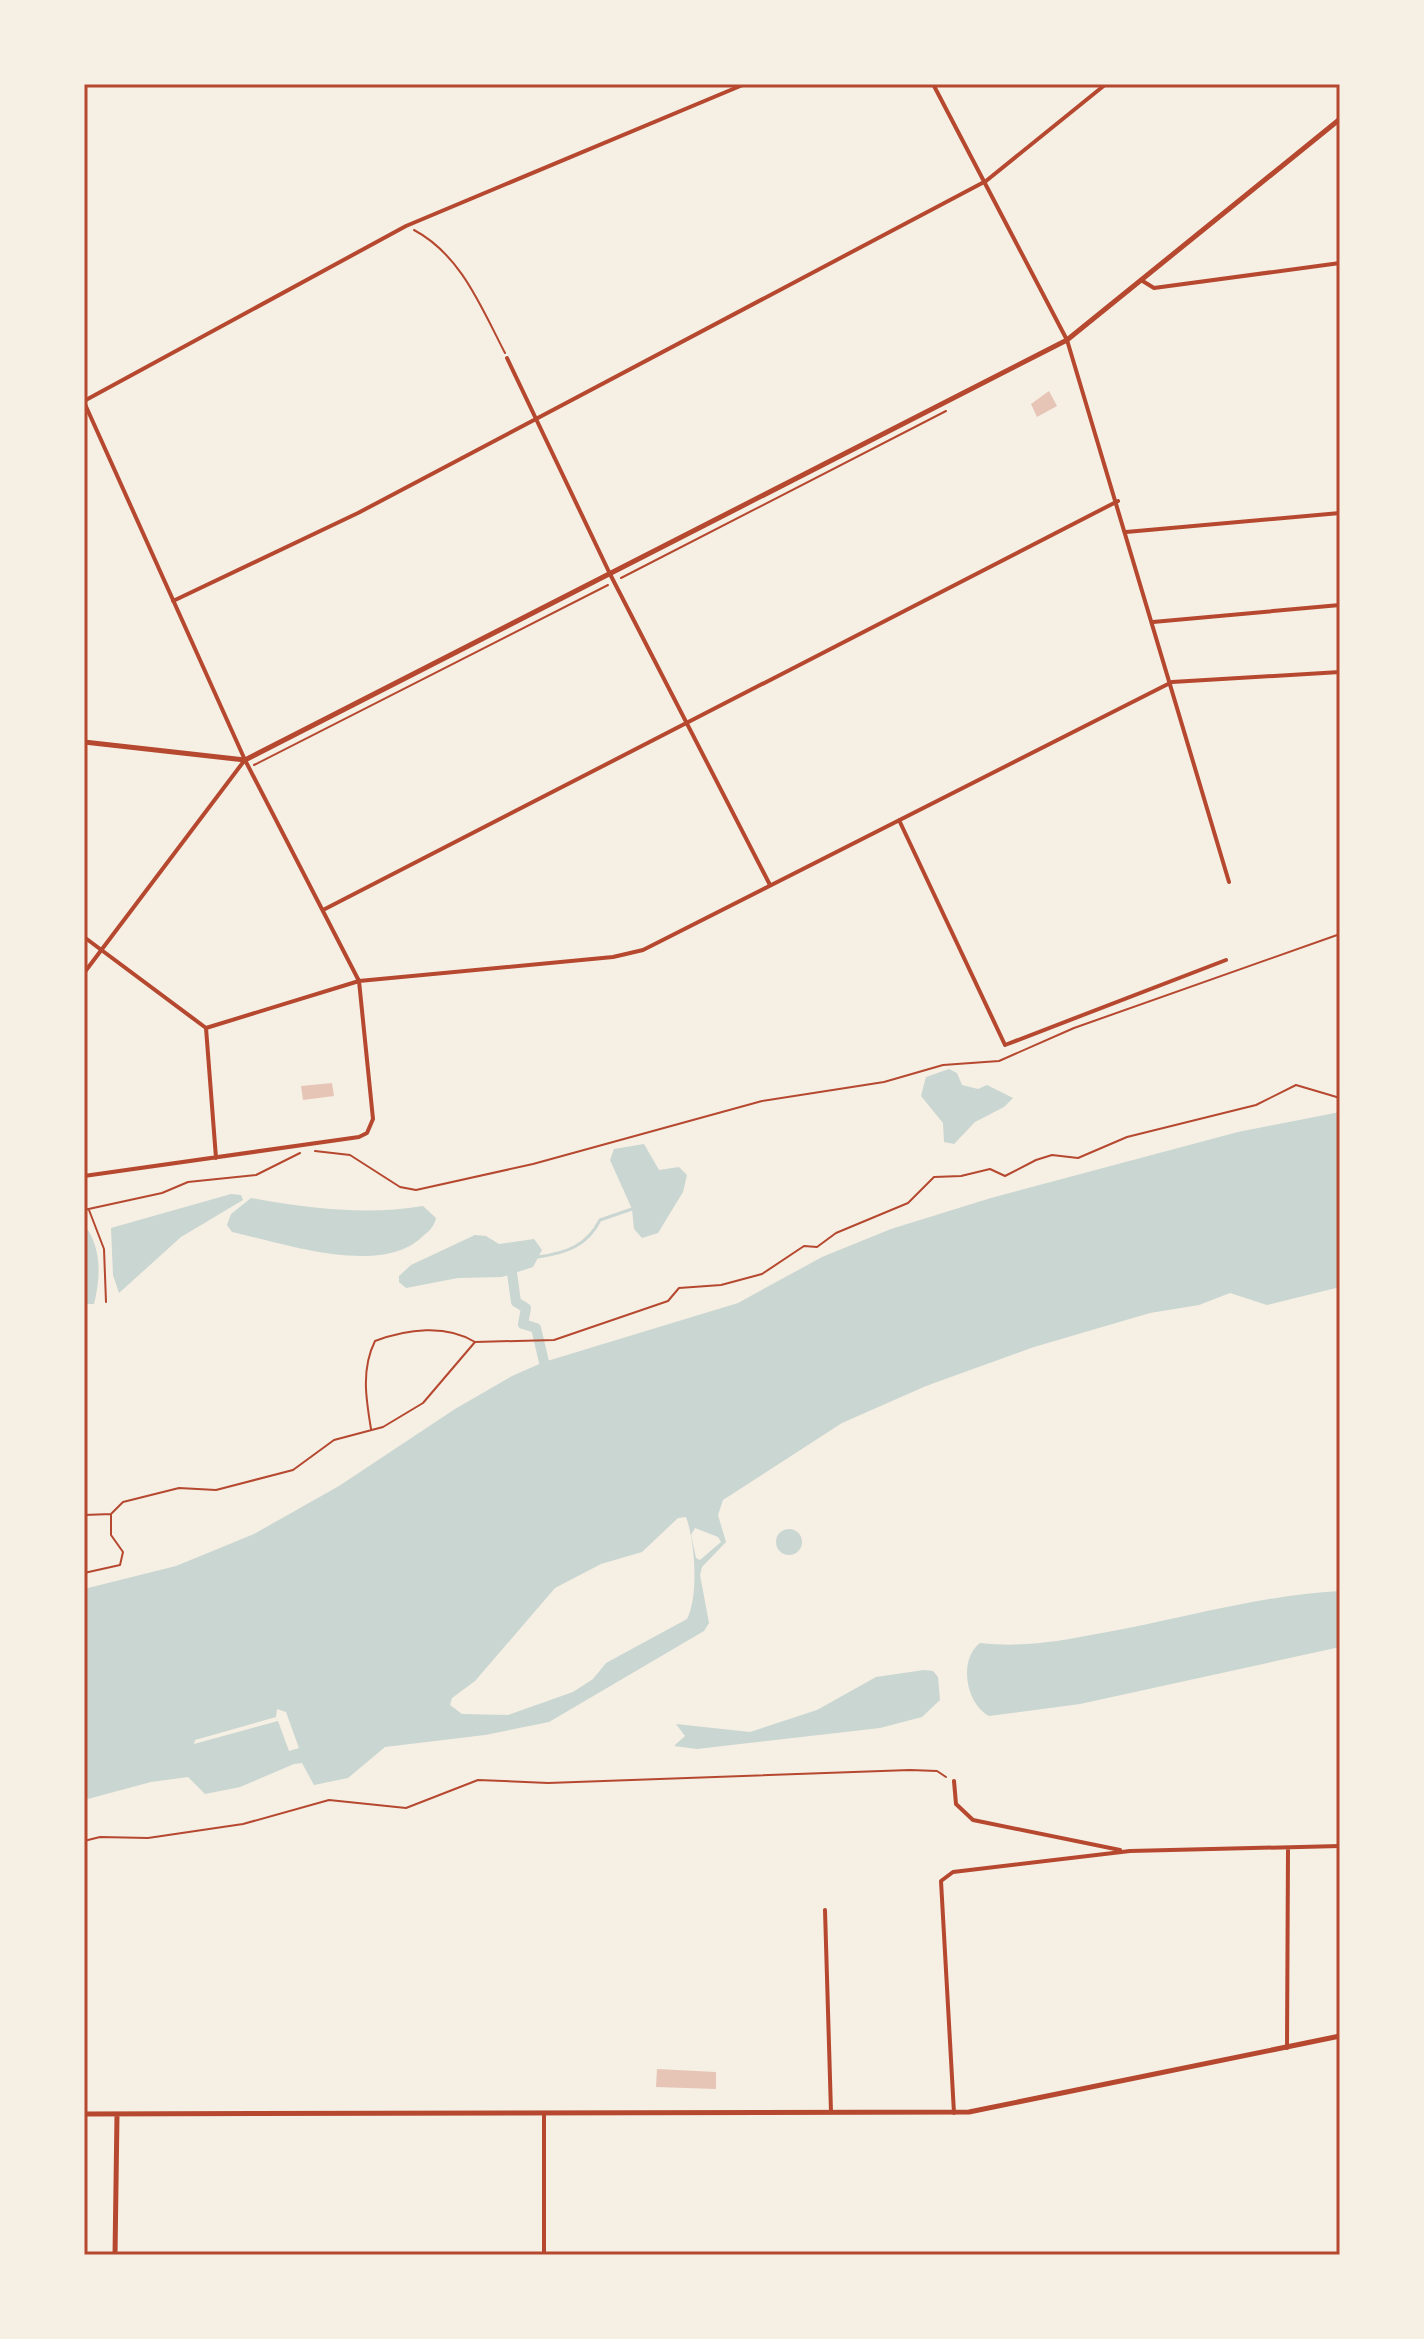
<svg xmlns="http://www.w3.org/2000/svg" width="1424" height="2339" viewBox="0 0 1424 2339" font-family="Raleway,sans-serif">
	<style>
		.water { fill: #c9d6d2; fill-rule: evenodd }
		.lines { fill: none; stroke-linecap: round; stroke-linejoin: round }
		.stream { stroke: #c9d6d2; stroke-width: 3 }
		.canal { stroke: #c9d6d2; stroke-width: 10 }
		.building { fill: #e6c5b7 }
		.path { stroke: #b5482f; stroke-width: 2 }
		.minor { stroke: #b5482f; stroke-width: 4 }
		.tertiary { stroke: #b5482f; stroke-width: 5 }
		.neatline { fill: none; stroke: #b5482f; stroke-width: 3 }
	</style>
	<rect width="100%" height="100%" fill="#f6efe4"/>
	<path class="water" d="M949 1069 957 1073 962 1085 978 1089 987 1085 1013 1098 1004 1107 975 1122 954 1144 944 1142 943 1123 921 1096 926 1077Z
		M1340 1112V1287L1267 1305 1230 1293 1199 1305 1150 1313 1034 1347 926 1386 842 1423 723 1500 718 1515 726 1542 702 1567 700 1575 709 1623 704 1631 549 1722 485 1735 385 1747 348 1778 314 1785 302 1763 294 1764 240 1787 205 1794 188 1777 151 1782 84 1800V1589L176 1566 254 1534 339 1486 455 1409 512 1376 544 1362 738 1303 822 1257 891 1229 991 1198 1238 1132ZM686 1517C695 1541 699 1596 687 1619L606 1663 593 1679 573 1692 508 1715 462 1714 450 1705 452 1698 475 1681 555 1588 601 1564 642 1552 678 1518ZM695 1528 718 1537 721 1542 700 1560 696 1558 691 1535ZM277 1709 286 1712 299 1748 289 1751 278 1721 194 1744 195 1740 276 1717Z
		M644 1144 659 1170 679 1167 687 1175 683 1192 658 1233 642 1238 634 1229 632 1209 610 1160 614 1149Z
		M231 1194 241 1195 243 1200 181 1237 119 1293 113 1275 111 1228Z
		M251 1198C308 1208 365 1216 423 1206L436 1218C434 1227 429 1231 422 1237 380 1277 283 1243 232 1232L227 1225 231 1214Z
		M88 1230C102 1253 100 1279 94 1304H84V1231Z
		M475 1235 486 1236 499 1244 534 1239 542 1250 533 1267 502 1277 458 1278 406 1288 399 1282V1276L411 1265Z
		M776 1542a13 13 0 1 1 26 0a13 13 0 1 1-26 0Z
		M1340 1591V1647L1080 1704 989 1716C966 1704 958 1660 980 1643 1023 1648 1060 1641 1102 1633 1181 1619 1260 1595 1340 1591Z
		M924 1670 933 1671 938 1677 940 1700 922 1717 880 1728 697 1749 674 1746 685 1736 676 1724 750 1732 817 1710 876 1677Z"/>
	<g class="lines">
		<path class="stream" d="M538 1257C566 1253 587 1246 600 1220L632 1209"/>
		<path class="canal" d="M512 1273 516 1302 526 1308 523 1324 536 1328 544 1362"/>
	</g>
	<path class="building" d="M1049 391 1057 406 1037 417 1031 404Z
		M332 1083 334 1096 303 1100 301 1086Z
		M657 2069 716 2072V2089L656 2087Z"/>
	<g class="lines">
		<path class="path" d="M414 230C461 255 481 307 505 353
			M621 578 946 411
			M254 765 608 585
			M315 1151 350 1155 400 1187 416 1190 533 1164 762 1101 884 1082 943 1065 999 1061 1074 1028 1340 934
			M84 1210 162 1193 188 1182 256 1175 300 1153
			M89 1210 104 1249 106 1302
			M475 1342 554 1340 668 1301 679 1288 721 1285 762 1274 804 1246 817 1247 836 1233 908 1203 934 1177 961 1176 990 1169 1005 1176 1036 1160 1052 1155 1078 1158 1127 1137 1256 1105 1296 1085 1340 1098
			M84 1515 111 1514 123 1502 179 1488 216 1490 293 1470 334 1440 383 1427 423 1403 475 1342C446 1324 407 1329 375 1341 361 1369 366 1399 371 1429
			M84 1573 120 1565 123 1552 111 1535V1515
			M84 1841 100 1837 148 1838 243 1824 329 1800 406 1808 478 1780 548 1783 910 1770 937 1771 946 1777"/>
		<path class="minor" d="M933 84 1067 340 1229 882
			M1141 280 1154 288 1340 263
			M507 358 610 574 770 885
			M84 401 406 226 745 84
			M84 402 245 760 359 981 373 1119 367 1133 359 1137 84 1176
			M1126 532 1340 513
			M173 601 358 513 986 181 1106 84
			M1153 622 1340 605
			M899 820 1005 1045 1226 960
			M323 910 1118 501
			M84 937 206 1028 216 1158
			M84 973 244 761
			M206 1028 359 981 613 957 643 950 1172 682 1340 672
			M954 1781 956 1804 973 1820 1120 1850
			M825 1910 831 2112
			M1287 2048 1288 1848
			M954 2113 941 1881 953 1872 1130 1851 1340 1846
			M544 2114V2255"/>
		<path class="tertiary" d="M84 742 245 760 1067 340 1340 119
			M84 2114 969 2112 1340 2036
			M115 2255 117 2115"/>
	</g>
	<rect width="1424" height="2339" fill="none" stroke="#f6efe4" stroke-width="172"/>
	<rect x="86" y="86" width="1252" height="2167" class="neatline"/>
</svg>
